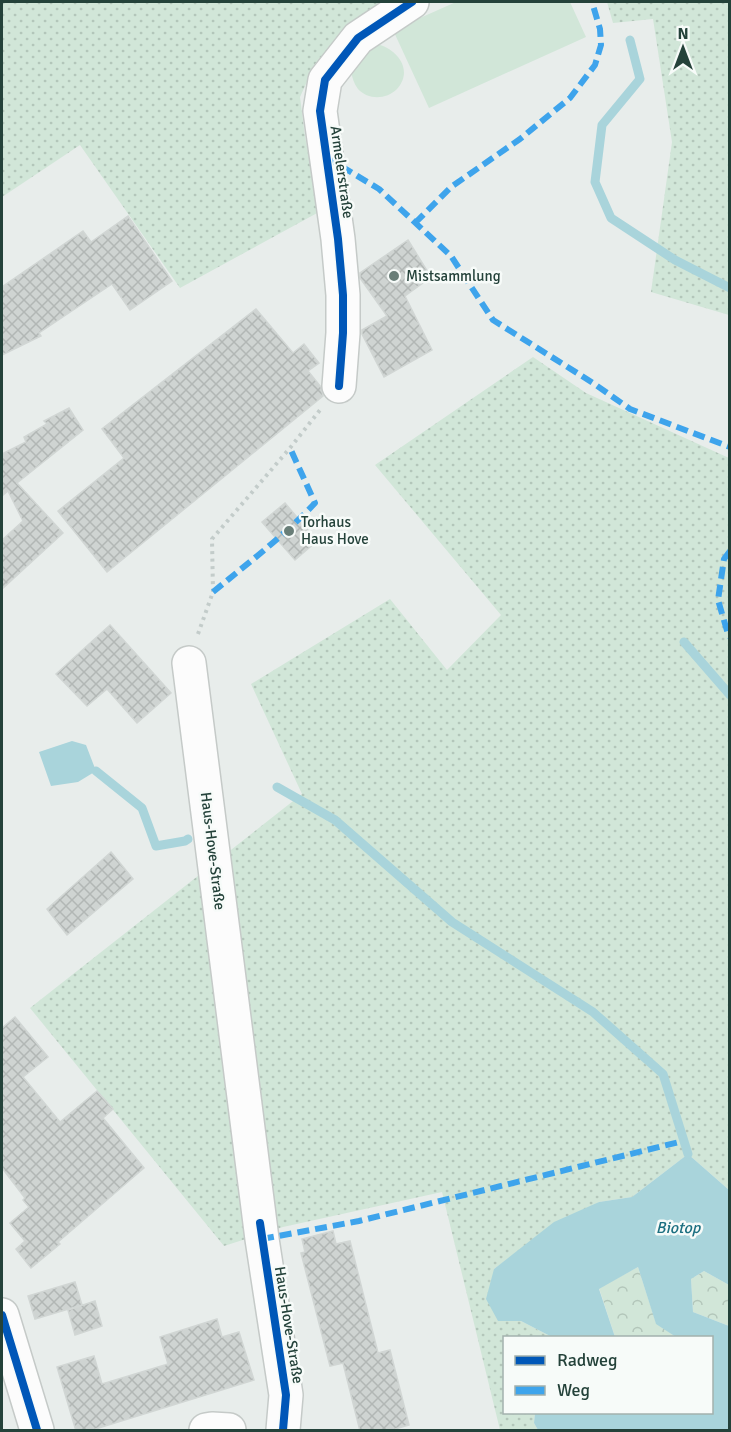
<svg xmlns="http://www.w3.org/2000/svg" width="731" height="1432" viewBox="0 0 731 1432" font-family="Signika,sans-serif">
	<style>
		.grass { fill: url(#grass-dots) }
		.forest { fill: url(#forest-crowns) }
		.park { fill: #d1e6d8 }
		.water { fill: #a9d4db }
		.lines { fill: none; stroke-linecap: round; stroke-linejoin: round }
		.stream { stroke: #a9d4db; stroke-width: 9 }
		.building { fill: url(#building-cross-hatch); stroke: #d1d6d4; stroke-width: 1.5 }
		.minor-casing { stroke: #c5cac8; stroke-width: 36 }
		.path { stroke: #c3ccca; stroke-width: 4; stroke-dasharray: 3 4.5; stroke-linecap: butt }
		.minor { stroke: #fcfcfc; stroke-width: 33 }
		.quiet { stroke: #3ea4ec; stroke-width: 6; stroke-dasharray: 12 6; stroke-linecap: butt }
		.cycleway-casing { stroke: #f7fbf9; stroke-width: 11 }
		.cycleway { stroke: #0057b8; stroke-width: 8 }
		.poi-dot { fill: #697e78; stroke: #f7fbf9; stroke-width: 2 }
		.labels { text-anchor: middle; stroke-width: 5; stroke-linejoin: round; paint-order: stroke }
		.street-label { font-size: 15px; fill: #24423a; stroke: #f7fbf9 }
		.poi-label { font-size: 15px; fill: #24423a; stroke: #f7fbf9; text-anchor: start }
		.water-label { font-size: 16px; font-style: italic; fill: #1c6f80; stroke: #f7fbf9 }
	</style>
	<defs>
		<pattern id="grass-dots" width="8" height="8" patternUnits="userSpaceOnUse" patternTransform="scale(1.5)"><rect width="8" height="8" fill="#d1e6d8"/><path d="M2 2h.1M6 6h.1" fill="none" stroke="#b3c6ba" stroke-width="1.8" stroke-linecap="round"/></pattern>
		<pattern id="forest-crowns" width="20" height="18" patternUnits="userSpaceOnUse" patternTransform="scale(1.5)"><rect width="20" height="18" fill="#d1e6d8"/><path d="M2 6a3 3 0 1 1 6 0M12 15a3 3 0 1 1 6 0" fill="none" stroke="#b3c6ba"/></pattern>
		<pattern id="building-cross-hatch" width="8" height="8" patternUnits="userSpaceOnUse" patternTransform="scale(1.5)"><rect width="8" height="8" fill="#cfd4d2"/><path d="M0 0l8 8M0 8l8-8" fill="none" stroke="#b2b7b5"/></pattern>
	</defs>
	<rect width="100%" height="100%" fill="#e8edeb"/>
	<path class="grass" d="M2 2H381L382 5 341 39 315 64 300 97 305 136 319 212 180 288 80 145 2 197Z
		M607 2H729V315L651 292 672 142 653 19 613 23Z
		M533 357 586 393 729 458V1190L688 1154 632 1197 599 1202 521 1249 494 1269 521 1321 552 1337 504 1338V1412L535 1413 534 1423 538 1430H500L442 1192 283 1227 224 1246 30 1008 302 794 251 684 390 599 447 670 501 615 375 465Z"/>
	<path class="forest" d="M638 1267 656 1323 676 1337H615L599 1288Z
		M704 1271 729 1285V1326L693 1312 691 1279Z"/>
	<path class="park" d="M456 2H570L586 37 429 108 393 30Z
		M380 45C399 51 413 71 397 89 386 100 368 100 358 89 354 84 352 77 351 71L372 46Z"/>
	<path class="water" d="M72 741 86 745 96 771 78 782 51 786 39 752Z
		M688 1154 729 1190V1285L704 1271 691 1279 693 1312 729 1326V1430H538L534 1423 535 1413 712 1412V1338L676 1337 656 1324 638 1267 599 1289 615 1337H552L521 1321H498L486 1299 494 1269 554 1222 599 1202 632 1197Z"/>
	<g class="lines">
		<path class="stream" d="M630 40 640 79 602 125 595 182 611 218 675 260 730 288
			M684 642 730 695
			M96 771 142 808 156 846 185 841 188 839
			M277 787 335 820 452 922 593 1012 663 1074 688 1154"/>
	</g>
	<path class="building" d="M128 216 172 281 130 310 112 284 39 333 41 336 2 355V287L83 231 91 242Z
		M408 240 431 277 405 296 432 350 384 377 362 334V330L387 316 360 278V273Z
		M256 309 293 353 304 344 319 363 308 371 321 387 323 396 107 572 58 511 124 458 102 429Z
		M69 408 83 430 17 483 63 533 2 589V540L23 521 8 491 2 496V454L26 442 24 437 47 424 44 421Z
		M285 503 317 541 295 560 262 522Z
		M110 625 171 693 137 723 107 689 87 706 56 674Z
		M111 852 133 879 67 935 47 909Z
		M15 1017 48 1057 23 1077 60 1122 97 1091 113 1109 103 1118 144 1168 58 1242 60 1244 31 1268 16 1249 25 1241 10 1223 29 1207 23 1200 25 1198 2 1168V1028Z
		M333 1231 336 1244 350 1241 378 1353 390 1350 409 1425 388 1431H360L343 1363 330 1366 301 1253 305 1252 302 1239Z
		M75 1282 82 1305 35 1319 28 1296Z
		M95 1301 102 1326 75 1335 68 1310Z
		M217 1319 222 1337 239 1332 254 1380 89 1431H76L57 1367 94 1356 102 1384 168 1364 160 1337Z"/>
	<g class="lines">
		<defs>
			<path id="minor" d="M339 386 343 333V295L338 239 320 111 325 80 358 38 412 2
				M189 663 262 1239 286 1395 283 1430
				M2 1315 37 1430
				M206 1430 212 1429 229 1430"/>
		</defs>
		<use href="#minor" class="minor-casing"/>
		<path class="path" d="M198 634 213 592 212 539 290 448 320 410"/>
		<use href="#minor" class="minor"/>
		<path class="quiet" d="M326 157 379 189 451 256 493 320 593 383 630 409 730 447
			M415 223 451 187 520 139 570 98 595 65 601 45 600 29 592 2
			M730 551 724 559 718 600 728 634 730 637
			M213 592C248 563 284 536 315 503L290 448
			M262 1239 359 1221 679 1142"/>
		<defs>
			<path id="cycleway" d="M339 386 343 333V295L338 239 320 111 325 80 358 38 412 2
				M260 1223 286 1395 283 1430
				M2 1315 37 1430"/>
		</defs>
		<use href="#cycleway" class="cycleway-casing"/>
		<use href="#cycleway" class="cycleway"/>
	</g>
	<g class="poi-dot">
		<circle cx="394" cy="276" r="6"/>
		<circle cx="289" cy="531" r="6"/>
	</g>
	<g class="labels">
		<g class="street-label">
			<text transform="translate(342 172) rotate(82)" y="5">Armelerstraße</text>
			<text transform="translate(213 851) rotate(83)" y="5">Haus-Hove-Straße</text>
			<text transform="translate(289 1325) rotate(81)" y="5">Haus-Hove-Straße</text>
		</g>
		<g class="poi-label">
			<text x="406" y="281">Mistsammlung</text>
			<text x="301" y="527">Torhaus<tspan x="301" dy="17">Haus Hove</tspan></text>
		</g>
		<g class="water-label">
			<text x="678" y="1233">Biotop</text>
		</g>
	</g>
	<rect width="731" height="1432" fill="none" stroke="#24423a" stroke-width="6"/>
	<rect x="503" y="1336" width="210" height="78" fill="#f7fbf9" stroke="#a3b1ad" stroke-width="1.5"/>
	<rect x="515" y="1356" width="30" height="9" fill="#0057b8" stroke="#a3b1ad" stroke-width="1.5"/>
	<text x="557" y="1366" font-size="18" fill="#24423a">Radweg</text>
	<rect x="515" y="1386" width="30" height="9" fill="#3ea4ec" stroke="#a3b1ad" stroke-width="1.5"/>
	<text x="557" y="1396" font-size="18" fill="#24423a">Weg</text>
	<g transform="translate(683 48)" stroke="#f7fbf9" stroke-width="4.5" paint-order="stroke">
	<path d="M0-4.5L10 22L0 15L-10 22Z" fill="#24423a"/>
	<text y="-9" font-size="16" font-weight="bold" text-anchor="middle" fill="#24423a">N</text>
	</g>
</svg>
